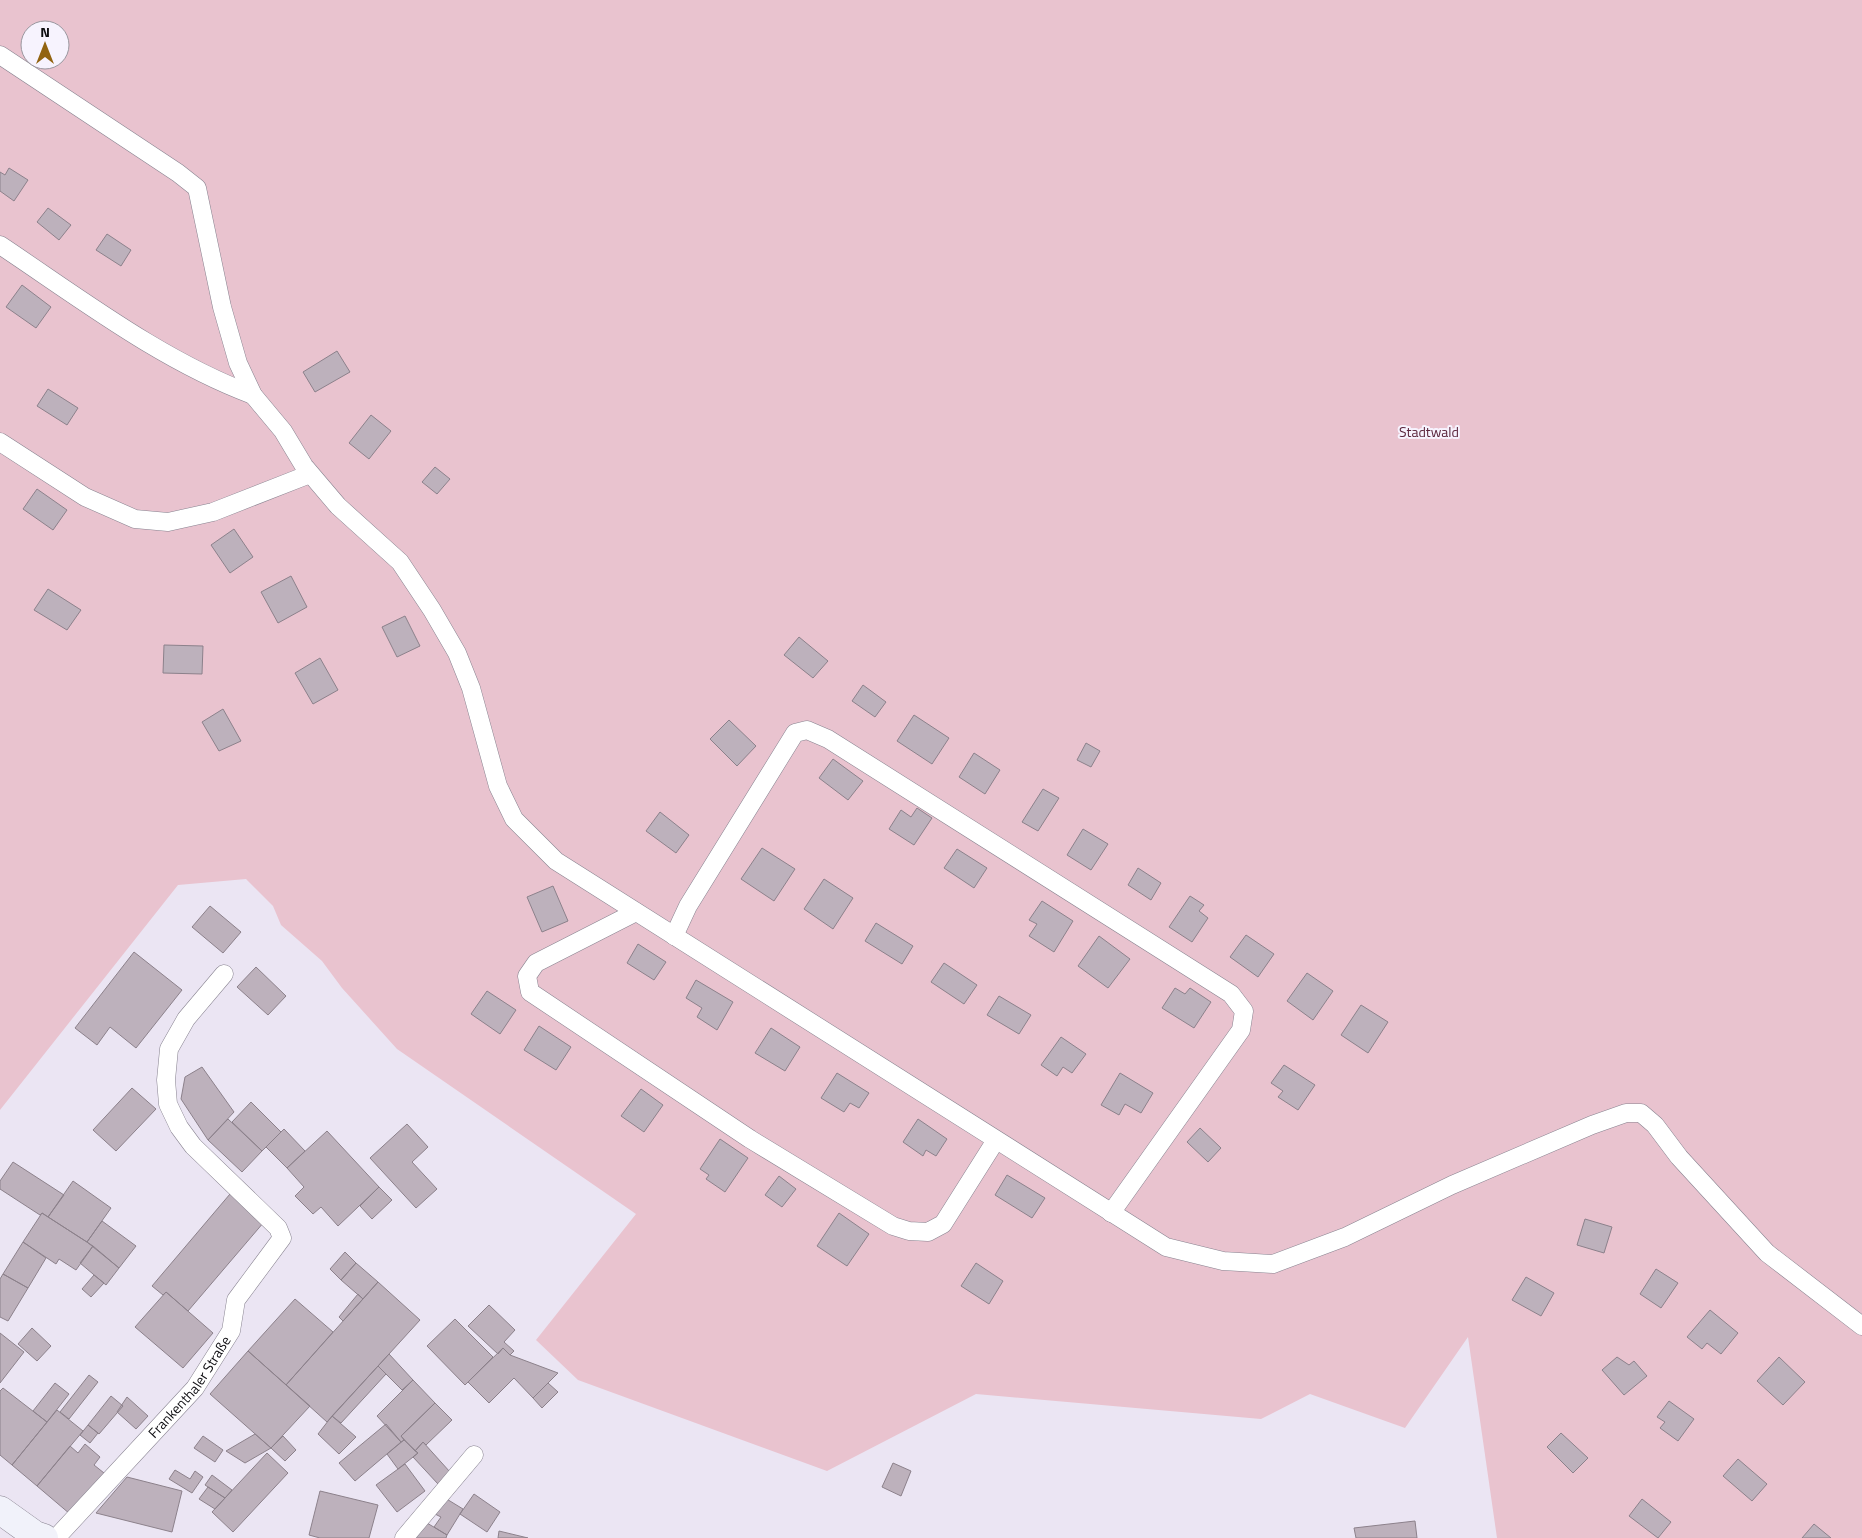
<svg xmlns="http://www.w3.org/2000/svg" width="1862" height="1538" viewBox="0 0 1862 1538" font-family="'Titillium Web',sans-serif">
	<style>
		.green { fill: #e9c3cf; fill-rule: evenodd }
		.building { fill: #bdb1bc; stroke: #8c818b }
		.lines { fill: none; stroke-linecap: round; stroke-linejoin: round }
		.lane-casing { stroke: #888390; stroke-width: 19 }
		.secondary-casing { stroke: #888390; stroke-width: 29 }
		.lane { stroke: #fff; stroke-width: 18 }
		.secondary { stroke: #f1f2fa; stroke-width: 28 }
		.labels { text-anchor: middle; stroke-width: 4; stroke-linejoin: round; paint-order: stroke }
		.park-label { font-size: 14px; fill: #5a243b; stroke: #f7f3fe }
		.street-label { font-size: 14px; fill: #0e0d11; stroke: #f7f3fe }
	</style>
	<rect width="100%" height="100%" fill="#ebe5f3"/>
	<path class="green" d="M0 0H1862V1538H1497L1468 1337 1405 1428 1310 1394 1261 1419 976 1394 827 1471 578 1380 536 1340 636 1214 397 1049 342 988 322 961 281 925 273 906 246 879 178 885 0 1110ZM30 30H60V60H30Z"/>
	<path class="building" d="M9 168 28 180 14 201 0 191V172L5 175Z
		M48 208 71 225 59 240 37 222Z
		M107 234 131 250 121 266 96 250Z
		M22 285 51 307 36 328 6 307Z
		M337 351 350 372 315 392 303 372Z
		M48 389 78 408 67 425 37 406Z
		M371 415 391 431 369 459 349 443Z
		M435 467 450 479 437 494 422 482Z
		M37 489 67 510 53 530 23 509Z
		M234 529 253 557 230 573 211 545Z
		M291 576 307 607 278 623 261 592Z
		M48 589 81 610 67 630 34 610Z
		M405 616 420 646 397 657 382 627Z
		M799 637 828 661 813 678 784 655Z
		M164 645 203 646 202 674 163 673Z
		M320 658 338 690 313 704 295 673Z
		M863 685 886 702 875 717 852 701Z
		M223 709 241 741 219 751 202 722Z
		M914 715 949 738 932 764 897 741Z
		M729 720 756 746 737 766 710 739Z
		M1086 743 1100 751 1091 767 1077 760Z
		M974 753 1000 770 985 794 959 777Z
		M833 759 863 781 848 800 819 778Z
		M1043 789 1059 798 1038 831 1022 822Z
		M917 808 932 818 914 845 889 829 901 810 911 817Z
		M660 812 689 835 676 853 646 831Z
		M1083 829 1108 844 1091 870 1067 855Z
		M762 848 795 869 774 901 741 879Z
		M957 849 987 868 974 888 944 868Z
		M1138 868 1161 883 1151 900 1128 885Z
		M824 879 853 898 833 929 804 909Z
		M553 886 568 921 542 932 527 897Z
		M1190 896 1204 905 1199 911 1208 918 1192 942 1169 927Z
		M1042 901 1073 921 1054 952 1029 936 1037 924 1029 920Z
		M210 906 241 932 223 953 192 927Z
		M876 923 913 946 902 964 865 941Z
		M1246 935 1274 954 1258 977 1230 957Z
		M1099 936 1130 959 1108 988 1078 966Z
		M638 944 666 962 654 980 627 963Z
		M134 952 182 990 136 1048 110 1027 97 1045 75 1028Z
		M944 963 977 985 964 1004 931 982Z
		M256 967 286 996 268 1015 237 987Z
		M1307 973 1333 991 1313 1020 1287 1001Z
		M696 980 733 1002 717 1030 697 1017 702 1008 686 998Z
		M1175 988 1185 994 1190 988 1211 1002 1194 1028 1162 1008Z
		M487 991 516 1010 500 1034 471 1014Z
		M999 996 1031 1015 1019 1034 987 1015Z
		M1361 1005 1388 1022 1368 1053 1341 1035Z
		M539 1026 571 1047 556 1070 524 1050Z
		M771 1028 800 1047 785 1071 755 1053Z
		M1061 1037 1086 1054 1072 1073 1063 1067 1057 1076 1041 1065Z
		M1284 1065 1315 1085 1298 1110 1278 1097 1283 1091 1271 1083Z
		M202 1067 234 1112 208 1140 181 1099 185 1077Z
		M837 1073 869 1093 859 1108 850 1103 844 1112 821 1098Z
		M1120 1073 1153 1093 1141 1113 1125 1104 1119 1115 1101 1105Z
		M132 1088 156 1109 116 1151 93 1130Z
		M641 1089 663 1105 644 1132 621 1116Z
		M251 1102 281 1132 262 1151 232 1122Z
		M228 1119 262 1151 242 1172 208 1140Z
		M918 1119 947 1139 936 1156 926 1150 923 1156 903 1142Z
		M407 1124 428 1147 412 1162 437 1189 416 1208 370 1158Z
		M1200 1128 1221 1148 1208 1162 1187 1142Z
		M284 1129 305 1151 287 1168 266 1147Z
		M327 1131 379 1187 338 1226 321 1207 313 1214 295 1196 304 1187 287 1168Z
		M720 1139 748 1158 725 1192 706 1179 709 1175 700 1169Z
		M13 1162 64 1195 48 1217 42 1213 40 1215 0 1189V1181Z
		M1007 1175 1045 1198 1032 1218 995 1195Z
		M779 1176 796 1189 782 1207 765 1195Z
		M73 1181 111 1208 87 1242 48 1217Z
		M379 1187 392 1200 372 1219 360 1206Z
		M230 1194 264 1222 188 1311 166 1292 163 1295 152 1286Z
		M42 1213 93 1246 76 1270 59 1259 56 1264 23 1242Z
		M839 1213 869 1234 847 1266 817 1246Z
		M1585 1219 1612 1227 1604 1253 1577 1245Z
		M102 1221 136 1246 119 1268 87 1242Z
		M23 1242 46 1258 28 1288 3 1274Z
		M93 1246 119 1268 106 1285 80 1263Z
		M345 1252 356 1263 341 1280 330 1269Z
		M356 1263 378 1282 363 1299 341 1280Z
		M976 1263 1003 1281 989 1304 961 1286Z
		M1656 1269 1678 1283 1661 1308 1640 1294Z
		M3 1274 28 1288 8 1321 0 1317V1279Z
		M94 1275 104 1283 91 1297 82 1289Z
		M1526 1277 1554 1293 1541 1316 1512 1300Z
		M378 1282 420 1320 327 1422 286 1385Z
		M166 1292 213 1333 183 1368 135 1327Z
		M358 1294 363 1299 343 1321 339 1317Z
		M295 1299 333 1332 286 1385 248 1351Z
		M489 1305 515 1330 504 1342 514 1351 510 1355 503 1348 498 1354 468 1326Z
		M1710 1310 1738 1333 1721 1354 1707 1343 1702 1349 1687 1337Z
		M455 1319 493 1357 465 1385 427 1346Z
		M32 1328 51 1346 37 1361 18 1344Z
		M0 1333 24 1352 0 1383Z
		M503 1348 510 1355 558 1373 533 1398 514 1378 489 1403 468 1382Z
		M248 1351 310 1406 271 1448 210 1394Z
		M389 1354 413 1380 402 1390 378 1366Z
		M1617 1357 1629 1365 1634 1361 1647 1376 1624 1395 1602 1370Z
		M1779 1357 1805 1382 1783 1405 1757 1381Z
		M378 1366 386 1374 341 1423 332 1416Z
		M89 1375 98 1382 69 1419 60 1412Z
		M413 1380 435 1403 401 1436 404 1440 401 1442 377 1416Z
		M55 1383 69 1394 47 1422 33 1411Z
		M548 1383 558 1392 542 1408 533 1398Z
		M3 1388 47 1422 12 1465 0 1455V1391Z
		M111 1396 123 1406 99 1434 88 1425Z
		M127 1397 148 1416 136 1429 117 1412Z
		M1669 1401 1694 1419 1678 1441 1660 1428 1665 1422 1657 1417Z
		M435 1403 452 1420 426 1445 423 1442 415 1451 401 1436Z
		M57 1410 83 1431 37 1486 12 1465Z
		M332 1416 356 1437 339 1454 318 1434Z
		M386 1424 401 1442 355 1481 339 1463Z
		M88 1425 98 1433 90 1443 80 1435Z
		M1561 1433 1588 1458 1573 1473 1547 1447Z
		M255 1434 271 1448 245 1463 226 1451Z
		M203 1436 223 1450 215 1462 194 1448Z
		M283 1436 296 1450 285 1461 271 1448Z
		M404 1440 418 1453 398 1469 387 1454Z
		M423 1442 450 1472 438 1484 413 1457 418 1453 415 1451Z
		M85 1444 100 1457 94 1465 104 1473 70 1514 37 1486 70 1446 78 1453Z
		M267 1453 288 1473 233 1532 212 1512Z
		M1738 1459 1767 1484 1752 1501 1723 1476Z
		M893 1463 911 1471 901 1496 882 1487Z
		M405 1464 425 1491 397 1512 376 1485Z
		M175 1470 190 1479 195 1471 203 1477 192 1493 169 1479Z
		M212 1475 232 1490 225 1498 205 1485Z
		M127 1477 182 1491 172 1532 96 1513Z
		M208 1487 225 1498 215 1509 199 1499Z
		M320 1491 378 1505 369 1538H320L309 1535Z
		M474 1494 500 1512 487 1532 460 1514Z
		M445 1498 463 1509 447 1535 434 1527 441 1517 435 1514Z
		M1642 1499 1671 1522 1658 1538 1629 1516Z
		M422 1520 447 1535 446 1538H411Z
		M1415 1521 1417 1538H1356L1354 1528Z
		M1814 1524 1831 1538H1802Z
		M499 1531 528 1538H498Z"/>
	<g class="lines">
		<defs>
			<g id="lane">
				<path d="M0 55 178 173 197 188 222 307 238 363 253 395 283 431 304 466 338 506 400 562 432 610 457 653 471 688 498 786 514 819 556 861 1166 1247 1223 1261 1273 1264 1345 1237 1452 1185 1592 1125 1626 1113H1641L1655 1125 1679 1157 1767 1253 1862 1326"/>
				<path d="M0 245C81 299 162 361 253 395"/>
				<path d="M0 442 85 497 135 519 168 522 213 512 310 474"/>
				<path d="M636 912 536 963 527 976 530 992 750 1139 893 1226 909 1231 928 1232 943 1224 996 1140"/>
				<path d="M674 936 688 906 795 733 807 730 828 739 1231 994 1244 1011 1241 1030 1111 1213"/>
				<path id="s1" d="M56 1538 195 1388 231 1331 236 1300 282 1238 278 1228 193 1146 179 1127 168 1104 166 1080 169 1049 186 1019 224 974"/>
				<path d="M404 1538 474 1455"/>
			</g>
			<path id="secondary" d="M0 1510 35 1535 44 1538"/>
		</defs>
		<use href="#lane" class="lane-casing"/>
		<use href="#secondary" class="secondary-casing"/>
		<use href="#lane" class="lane"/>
		<use href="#secondary" class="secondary"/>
	</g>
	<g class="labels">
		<g class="park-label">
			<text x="1429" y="437">Stadtwald</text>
		</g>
		<g class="street-label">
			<text dy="5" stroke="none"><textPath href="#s1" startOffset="202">Frankenthaler Straße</textPath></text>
		</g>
	</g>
	<g transform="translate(45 45)"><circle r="24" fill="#f7f3fe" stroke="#9a979f"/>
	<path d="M0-4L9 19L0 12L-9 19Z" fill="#926310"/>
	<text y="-8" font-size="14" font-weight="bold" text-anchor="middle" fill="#0e0d11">N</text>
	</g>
</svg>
